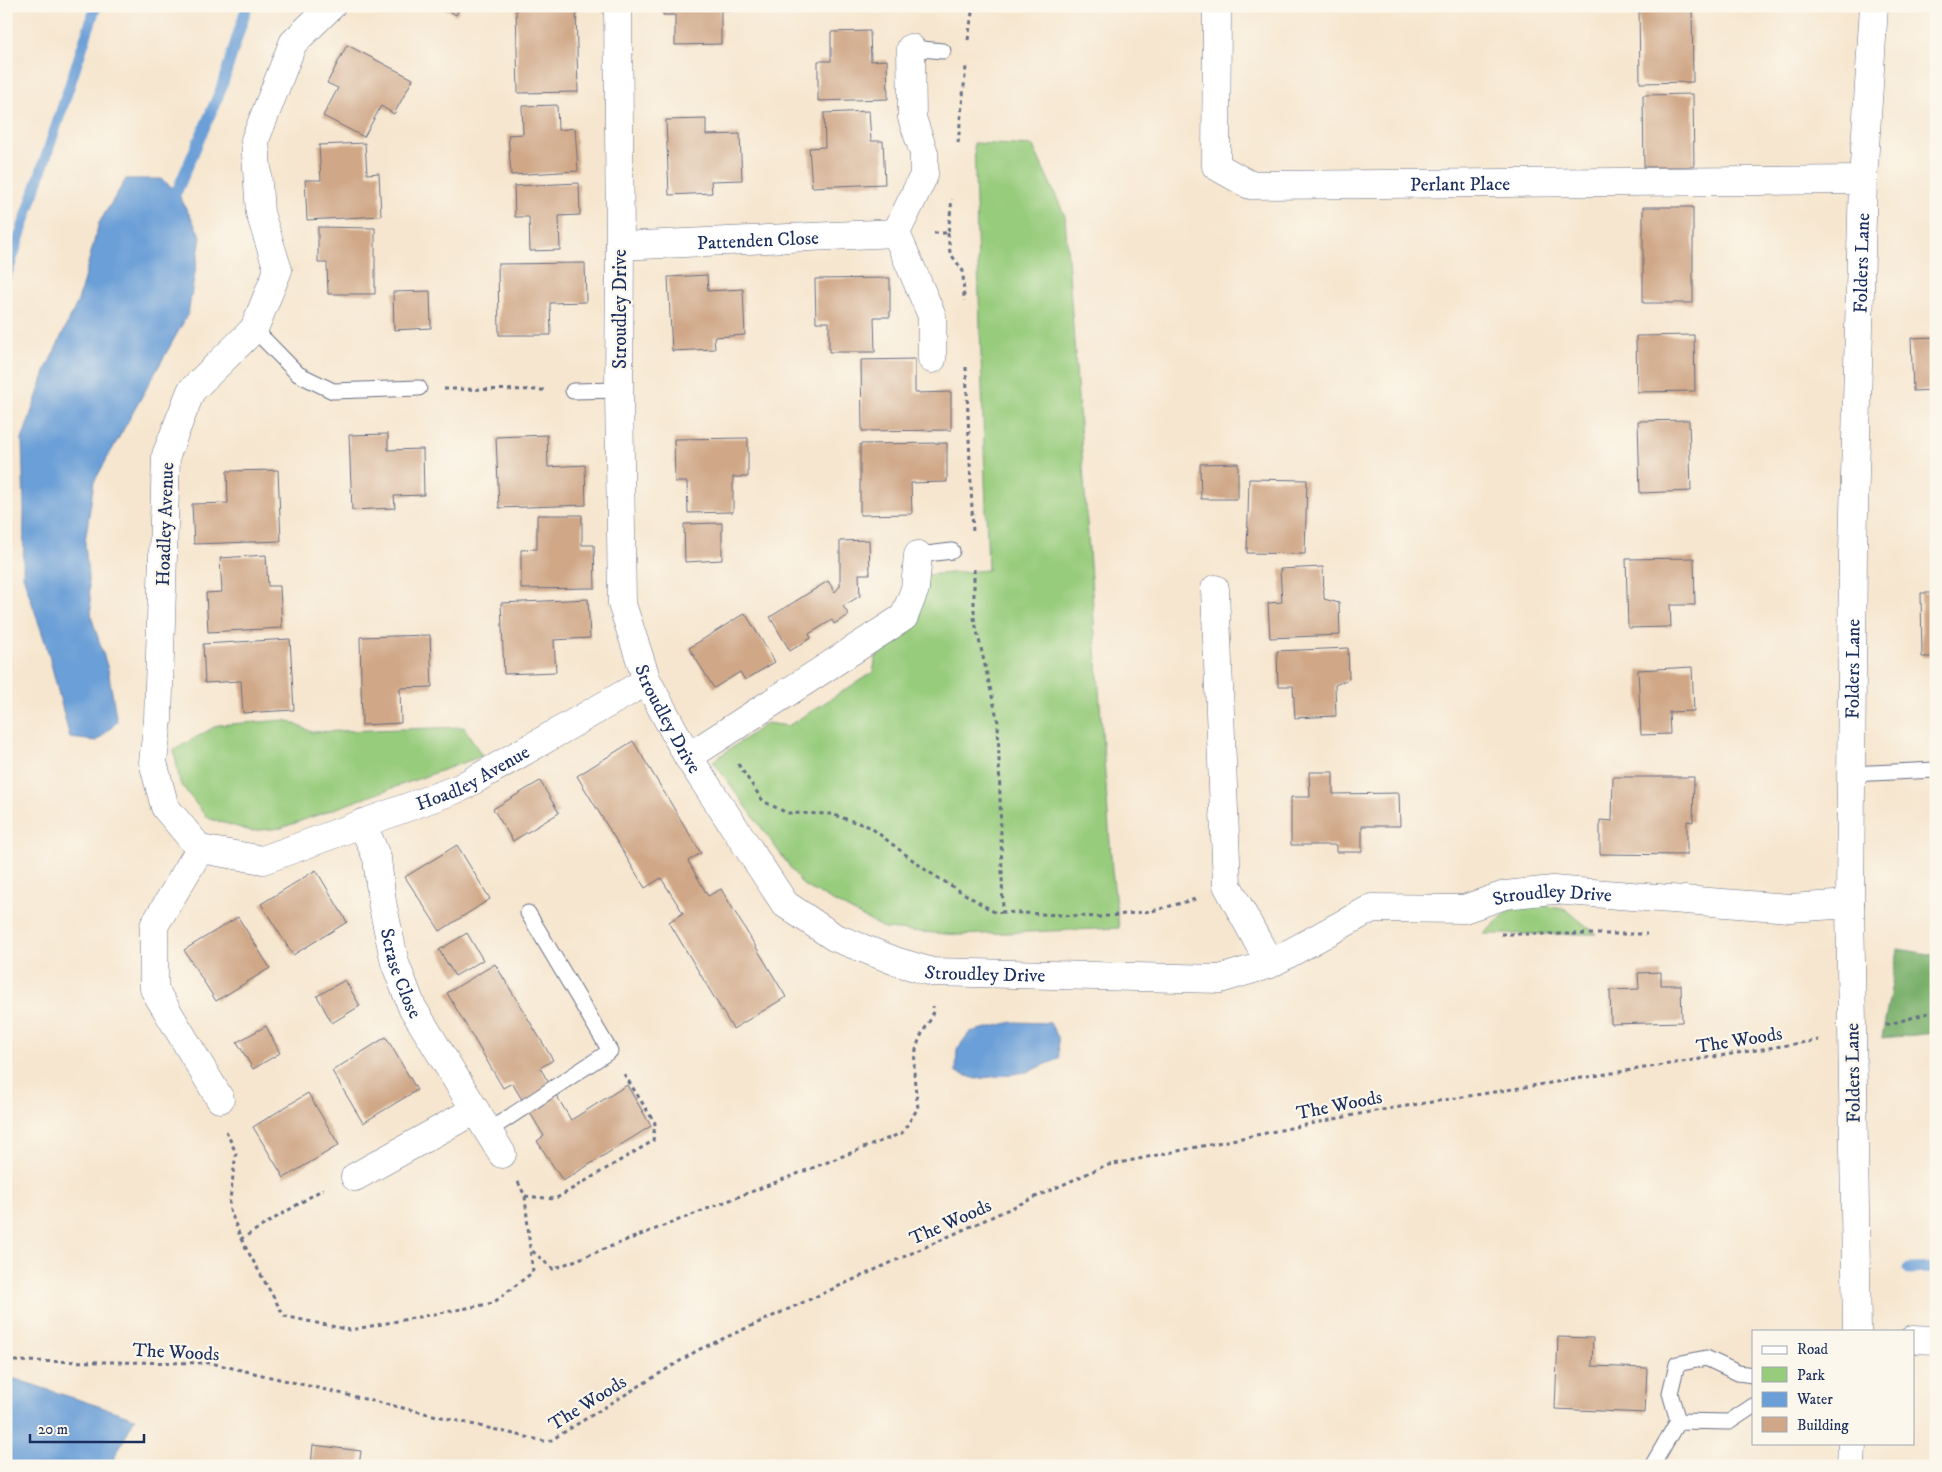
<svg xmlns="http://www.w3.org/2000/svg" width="1942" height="1472" viewBox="0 0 1942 1472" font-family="'IM FELL DW Pica',serif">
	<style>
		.green { fill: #98cc7d; stroke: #5a7e6e }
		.forest { fill: #7ab06c; stroke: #4a7065 }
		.water { fill: #6b9fd7; stroke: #43679a }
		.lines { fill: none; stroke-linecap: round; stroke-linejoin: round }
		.stream { stroke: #6b9fd7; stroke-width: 11 }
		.building { fill: #d0a888 }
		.service-casing { stroke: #686f86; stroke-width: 17 }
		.minor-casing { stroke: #686f86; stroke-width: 29 }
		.secondary-casing { stroke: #686f86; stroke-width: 29 }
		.path { stroke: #686f86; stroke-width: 3; stroke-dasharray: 4 4; stroke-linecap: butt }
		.service { stroke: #fff; stroke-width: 15 }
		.minor { stroke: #fff; stroke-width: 28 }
		.secondary { stroke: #fff; stroke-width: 28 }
		.labels { text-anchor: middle; stroke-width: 4.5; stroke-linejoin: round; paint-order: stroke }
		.street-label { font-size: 19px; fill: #1b2f5e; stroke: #fbf7ec }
	</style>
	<rect width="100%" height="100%" fill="#fbf7ec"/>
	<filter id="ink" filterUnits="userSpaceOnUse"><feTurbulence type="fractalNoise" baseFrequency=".02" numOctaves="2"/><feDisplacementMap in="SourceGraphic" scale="10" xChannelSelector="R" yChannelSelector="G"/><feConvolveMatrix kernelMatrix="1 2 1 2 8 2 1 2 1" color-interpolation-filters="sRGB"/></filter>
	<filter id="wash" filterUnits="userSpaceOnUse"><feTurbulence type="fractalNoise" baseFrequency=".0096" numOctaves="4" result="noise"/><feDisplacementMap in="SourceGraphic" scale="20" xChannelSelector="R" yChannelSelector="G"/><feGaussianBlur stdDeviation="1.12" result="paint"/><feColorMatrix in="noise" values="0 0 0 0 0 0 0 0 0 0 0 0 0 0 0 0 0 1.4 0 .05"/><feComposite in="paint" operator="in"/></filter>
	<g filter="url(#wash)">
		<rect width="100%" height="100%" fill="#f6e6cf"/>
		<path class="green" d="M974 143 1033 146 1065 216 1112 871 1119 928 959 935 885 929 803 885 713 761 767 723 788 726 873 672 876 657 909 629 926 575 988 570Z
			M286 720 312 732 464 727 482 756 281 828 251 831 207 818 180 783 174 750 218 725Z
			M1543 905 1567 910 1596 934H1484L1512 907Z"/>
		<path class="forest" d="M1898 949 1936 955V1033L1882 1038Z"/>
		<path class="water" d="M126 179H161L177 191 201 237 188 314 94 482 85 542 92 619 108 669 117 722 97 741 70 738 47 648 23 576 24 510 22 440 46 369 78 301 99 223Z
			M1013 1022 1050 1023 1058 1037 1059 1059 1027 1072 976 1079 956 1072 957 1049 970 1032Z
			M6 1376 135 1418 110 1466H6Z"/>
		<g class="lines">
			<path class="stream" d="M177 191 221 89 247 6
				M6 277 96 6
				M1908 1269 1936 1268"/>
		</g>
		<g id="blocks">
			<path class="building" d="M440 6H461L456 15Z
				M512 6H576L578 92 518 93 516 8Z
				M663 6H736V10H721V44L675 45V15H663Z
				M862 6H910V8L862 10Z
				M1639 6H1692L1693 82 1640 83Z
				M870 31 871 61 887 60 888 99 818 101V61H831V32Z
				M347 45 413 79 394 114 381 106 364 137 323 116 338 88 327 83Z
				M1693 94 1694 167H1644L1643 95Z
				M557 105 558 130 575 128 578 171 511 175 508 135 523 134 522 106Z
				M869 111 871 141H883L885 184 812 187 809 148 825 147 824 113Z
				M706 119V135L740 134 742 180 711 181 712 193 669 195 666 120Z
				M365 143 367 174 379 173 381 216 307 220 305 180H321L319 145Z
				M579 183 580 215 559 216 560 250 530 251 529 217H515L514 186Z
				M1643 207H1693V303H1643Z
				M318 227 375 228V294H328L327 263H318Z
				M585 263 586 302 550 303 551 335H499L498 264Z
				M707 275 708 291 743 289 745 335 714 337 715 349 672 351 668 277Z
				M890 278V317H874L875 352H829V322H816L815 279Z
				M430 291 431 328 394 330 393 292Z
				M1694 335 1695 391 1637 392 1636 336Z
				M1936 337V390L1913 391 1911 338Z
				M915 359V393L951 392V430L862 431 861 360Z
				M1689 420 1691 491 1640 493 1638 421Z
				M388 434V450L423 449 424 495 394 496 395 508 352 510 349 435Z
				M547 435 548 467 585 465 586 505 499 508 496 437Z
				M748 438V477H733V512L688 513 687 482H675L674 439Z
				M947 443V482L911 483 912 514 860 515V444Z
				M1238 463V499H1201L1200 464Z
				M278 470 281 541 194 544 192 504 228 503 227 471Z
				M1249 479 1307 480 1305 554 1247 553Z
				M537 515H582V545H594L595 588 521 589V550L537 549Z
				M722 523V560L685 562 684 524Z
				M869 540 870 574H859L860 596 843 606 849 615 834 624 832 620 809 634 811 638 790 651 770 617 828 581 835 592 840 586V541Z
				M266 555 268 586H280L282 628 208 632 206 593 222 592 220 558Z
				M1694 558 1695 605H1670L1671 627 1628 628 1626 559Z
				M1323 567 1324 599 1339 603 1340 635 1270 638 1268 603 1282 602 1280 569Z
				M1921 593H1936V657H1922Z
				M588 599 590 638 554 640 556 672 504 674 501 603Z
				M745 613 775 662 745 680 740 672 714 688 689 648Z
				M430 635 432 687 400 688 401 723 362 725 360 637Z
				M290 639 294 710 243 713 241 681 205 683 203 644Z
				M1348 648 1349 679 1335 685 1336 716 1295 718 1293 686H1278L1277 651Z
				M1692 667 1694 711 1669 712 1670 734 1641 735 1638 670Z
				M633 741 701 853 688 861 708 896 721 889 786 997 733 1029 669 922 683 913 661 878 645 888 577 776Z
				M1309 772H1333V794L1399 793 1400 826H1362V852H1336V845H1291V797H1310Z
				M1613 777H1694L1693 822 1687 821V855L1600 854V820L1612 821Z
				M540 781 559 813 513 841 493 809Z
				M457 845 490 899 440 931 405 877Z
				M316 870 347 922 293 955 261 904Z
				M238 917 270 968 216 1001 184 950Z
				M467 933 483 960 455 976 439 950Z
				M495 964 553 1060 540 1068 571 1120 627 1085 651 1126 563 1181 537 1141 544 1136 512 1083 503 1088 447 993Z
				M1661 972V985H1681L1682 1022 1611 1024 1610 990 1639 989 1638 973Z
				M345 980 360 1006 332 1023 317 996Z
				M266 1026 280 1053 253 1069 237 1042Z
				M386 1037 417 1090 363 1123 332 1071Z
				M308 1093 339 1145 284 1178 253 1127Z
				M1558 1337 1593 1338 1592 1366 1647 1368 1645 1413 1555 1409Z
				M313 1445 361 1451 359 1466H311Z"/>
		</g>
	</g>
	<g filter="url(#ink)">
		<use href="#blocks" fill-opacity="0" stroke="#686f86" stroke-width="1"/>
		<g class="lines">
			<defs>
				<path id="service" d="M911 48 943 51
					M254 329 298 374 333 391 419 388
					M573 391 619 390
					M918 555 952 551
					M1850 774 1936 770
					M488 1131 610 1051 528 913
					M1678 1421 1729 1422 1753 1406
					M1652 1466 1678 1421 1670 1393 1677 1364 1706 1358 1738 1373 1753 1375"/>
				<g id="minor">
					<path id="s1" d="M331 6 293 43 255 140 260 213 278 270 254 329 191 391 166 455 158 720 153 762 165 807 200 849 263 860 460 788 647 681"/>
					<path id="s2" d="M618 6 620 246 619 390 622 604 647 681 688 757 785 904 834 937 898 962 932 972 1220 979 1270 964 1372 908 1464 909 1505 895 1553 890 1790 908 1850 904"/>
					<path id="s3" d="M1217 11 1216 166 1250 185 1863 180"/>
					<path d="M911 48 912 118 924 153V175L896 233 932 316V359"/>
					<path id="s4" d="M620 246 896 233"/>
					<path d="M1215 589 1227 885 1270 964"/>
					<path d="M688 757 904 617 915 589 918 555"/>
					<path id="s5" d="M362 823 377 858 382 902 395 963 412 1007 502 1154"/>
					<path d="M200 849 154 926V989L220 1099"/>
					<path d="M355 1177 475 1110"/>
					<path d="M1913 1339 1936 1340"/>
				</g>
				<g id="secondary">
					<path id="s6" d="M1857 1331 1850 904 1853 550 1863 180 1874 6"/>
					<path d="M1851 1466 1852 1443"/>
				</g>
			</defs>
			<use href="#service" class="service-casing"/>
			<use href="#minor" class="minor-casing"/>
			<use href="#secondary" class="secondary-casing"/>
			<path class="path" d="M968 40 973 6
				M958 143 966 67
				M934 233H948L952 199
				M948 233 950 253 963 271 964 301
				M966 367 973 533
				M444 389 546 390
				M974 569V618L998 722 1003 912 1099 917 1152 911 1196 899
				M738 764 763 801 787 813 831 814 870 827 927 871 996 913 1003 912
				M1501 934H1647
				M1886 1025 1936 1011
				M226 1131 236 1153 229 1207 241 1239 323 1189
				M518 1182 525 1196 530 1249 553 1269 902 1133 918 1108C915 1085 910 1060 920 1038 925 1026 934 1019 933 1006
				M525 1196 555 1199 653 1141 655 1123 624 1074
				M241 1239 284 1316 350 1330 493 1303 533 1272 530 1249
				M6 1361 211 1363 548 1442 698 1350 1104 1166 1369 1112 1819 1040"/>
			<use href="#service" class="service"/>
			<use href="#minor" class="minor"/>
			<use href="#secondary" class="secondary"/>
		</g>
	</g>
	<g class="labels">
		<g class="street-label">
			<text dy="7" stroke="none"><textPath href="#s3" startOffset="404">Perlant Place</textPath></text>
			<text dy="7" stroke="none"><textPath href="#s4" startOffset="138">Pattenden Close</textPath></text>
			<text dy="7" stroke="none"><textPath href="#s6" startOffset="1068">Folders Lane</textPath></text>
			<text transform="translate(619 309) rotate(-90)" y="7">Stroudley Drive</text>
			<text transform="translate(164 524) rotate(-88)" y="7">Hoadley Avenue</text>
			<text dy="7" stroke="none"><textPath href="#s6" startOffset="662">Folders Lane</textPath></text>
			<text dy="7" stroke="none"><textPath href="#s2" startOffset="722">Stroudley Drive</textPath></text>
			<text dy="7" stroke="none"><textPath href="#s1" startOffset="1209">Hoadley Avenue</textPath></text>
			<text dy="7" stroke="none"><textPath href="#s2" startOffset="1744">Stroudley Drive</textPath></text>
			<text dy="7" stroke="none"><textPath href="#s2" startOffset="1158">Stroudley Drive</textPath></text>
			<text dy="7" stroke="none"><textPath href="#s5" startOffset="156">Scrase Close</textPath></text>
			<text transform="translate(1739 1039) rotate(-9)" y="7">The Woods</text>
			<text transform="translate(1852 1073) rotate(-91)" y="7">Folders Lane</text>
			<text transform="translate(1339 1104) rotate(-11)" y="7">The Woods</text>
			<text transform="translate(950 1221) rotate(-24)" y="7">The Woods</text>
			<text transform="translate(176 1351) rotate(3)" y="7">The Woods</text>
			<text transform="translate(587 1402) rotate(-32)" y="7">The Woods</text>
		</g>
	</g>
	<rect width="1942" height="1472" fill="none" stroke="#fbf7ec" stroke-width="25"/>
	<rect x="1752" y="1330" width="162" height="115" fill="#fbf7ec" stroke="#a1a7b3"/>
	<rect x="1762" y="1346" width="25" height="8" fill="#ffffff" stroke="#a1a7b3"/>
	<text x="1797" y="1354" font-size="15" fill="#1b2f5e">Road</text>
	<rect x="1762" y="1367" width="25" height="15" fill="#98cc7d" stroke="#a1a7b3"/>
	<text x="1797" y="1380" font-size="15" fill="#1b2f5e">Park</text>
	<rect x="1762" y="1392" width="25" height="15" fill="#6b9fd7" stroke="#a1a7b3"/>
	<text x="1797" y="1404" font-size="15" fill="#1b2f5e">Water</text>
	<rect x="1762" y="1417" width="25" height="15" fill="#d0a888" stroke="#a1a7b3"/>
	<text x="1797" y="1430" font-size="15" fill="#1b2f5e">Building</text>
	<path d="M30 1434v8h114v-8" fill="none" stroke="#1b2f5e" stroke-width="2.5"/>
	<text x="38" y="1434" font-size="15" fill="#1b2f5e" stroke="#fbf7ec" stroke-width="4" paint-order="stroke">20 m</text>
</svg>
